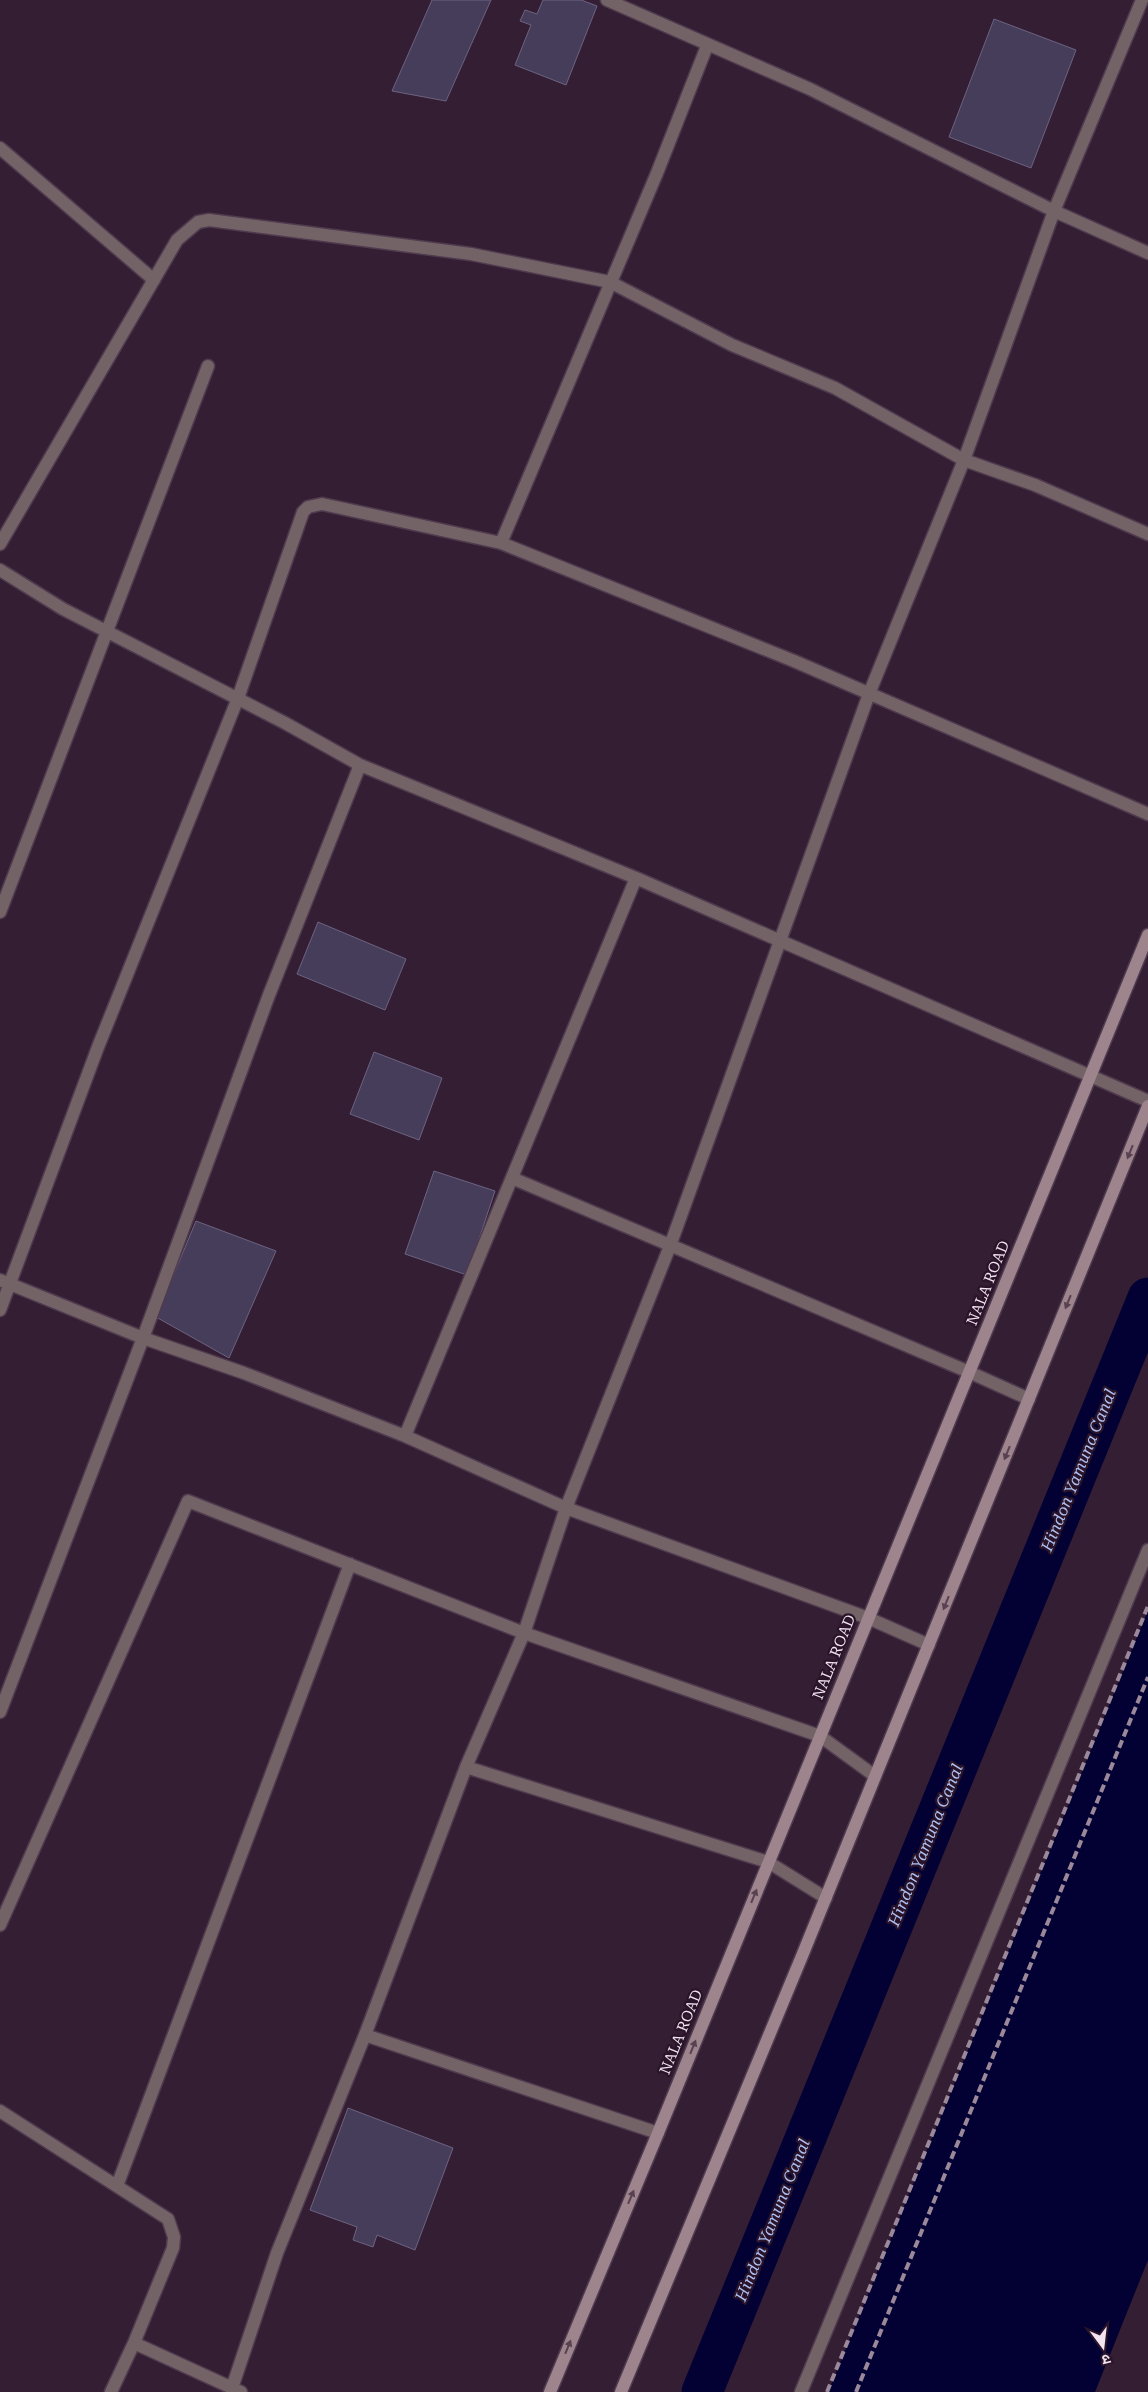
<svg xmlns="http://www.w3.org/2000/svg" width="1148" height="2392" viewBox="0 0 1148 2392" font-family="'Roboto Serif','Noto Sans Devanagari',serif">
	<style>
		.water { fill: #030134 }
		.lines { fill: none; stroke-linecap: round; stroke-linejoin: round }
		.canal { stroke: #030134; stroke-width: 41 }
		.building { fill: #463d5a; stroke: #6d6382 }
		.street-casing { stroke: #4f3a4e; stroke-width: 15 }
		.secondary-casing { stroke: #4f3a4e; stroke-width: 15 }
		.street { stroke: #736367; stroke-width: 12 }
		.secondary { stroke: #9e848c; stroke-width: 12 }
		.rail { stroke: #9b899a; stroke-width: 4; stroke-dasharray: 8 4; stroke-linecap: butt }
		.oneway { fill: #584151 }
		.labels { text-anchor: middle; stroke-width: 4.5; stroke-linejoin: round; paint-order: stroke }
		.street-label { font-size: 15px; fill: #f3e4f2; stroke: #2a1429 }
		.water-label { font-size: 16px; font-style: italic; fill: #aec0f4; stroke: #2a1429 }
	</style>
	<rect width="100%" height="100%" fill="#341e33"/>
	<path class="water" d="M1148 1610V2260L1095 2392H828Z"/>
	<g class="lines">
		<path class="canal" d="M702 2392 1148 1298"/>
	</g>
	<path class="building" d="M432 0H491L446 101 392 91Z
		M543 0H581L597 6 566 85 515 65 531 25 520 21 525 10 537 14Z
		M994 19 1076 50 1031 168 949 137Z
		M318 922 406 959 385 1010 297 974Z
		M374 1052 442 1078 419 1140 350 1114Z
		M434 1171 495 1191 467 1275 405 1254Z
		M196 1221 276 1251 229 1358 156 1317Z
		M348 2108 453 2148 415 2250 377 2235 373 2247 353 2240 357 2227 310 2210Z"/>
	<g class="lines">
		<defs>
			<path id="street" d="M607 0 810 89 1054 211 1148 253
				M0 148 154 280
				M501 543 794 661 1148 814
				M0 544 177 240 198 222 209 220 471 254 610 282 732 345 835 388 964 460 1035 485 1148 534
				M0 570 63 609 285 723 360 765 636 878 1148 1101
				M0 912 208 366
				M512 1178 969 1372 1029 1399
				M0 1280 143 1338 244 1373 405 1436 566 1508 868 1618 929 1645
				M0 1310 98 1047 238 698 303 512 308 507 322 504 501 543 657 173 707 46
				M405 1436 636 878
				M0 1712 143 1338 269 995 360 765
				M466 1767 768 1862 826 1898
				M0 1925 188 1501 524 1633 820 1736 875 1776
				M365 2035 658 2133
				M0 2111 168 2219 174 2237 173 2248 134 2343 241 2392
				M117 2186 350 1564
				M232 2388 277 2253 365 2035 466 1767 524 1633 566 1508 670 1246 869 694 964 460 1054 211 1142 0
				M111 2392 134 2343
				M801 2392 1148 1550"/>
			<path id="secondary" d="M550 2392 658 2133 1148 935
				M621 2392 802 1956 1148 1106"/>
		</defs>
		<use href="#street" class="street-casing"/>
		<use href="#secondary" class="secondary-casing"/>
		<use href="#street" class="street"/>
		<use href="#secondary" class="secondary"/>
		<path class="rail" d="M827 2392 1148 1606
			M856 2392 1148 1677"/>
	</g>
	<defs><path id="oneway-solid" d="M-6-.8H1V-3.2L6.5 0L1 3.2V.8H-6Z" transform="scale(1.25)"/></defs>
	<g class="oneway">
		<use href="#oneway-solid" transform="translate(1130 1152) rotate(112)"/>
		<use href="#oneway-solid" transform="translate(1068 1302) rotate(112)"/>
		<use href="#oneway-solid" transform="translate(1007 1453) rotate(112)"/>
		<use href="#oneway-solid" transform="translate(946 1603) rotate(112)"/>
		<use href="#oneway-solid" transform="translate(754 1896) rotate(-68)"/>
		<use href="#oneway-solid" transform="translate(693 2047) rotate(-68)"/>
		<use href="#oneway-solid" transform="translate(631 2197) rotate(-67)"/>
		<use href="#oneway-solid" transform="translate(568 2347) rotate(-68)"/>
	</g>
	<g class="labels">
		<g class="street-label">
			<text transform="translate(988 1283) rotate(-68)" y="5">NALA ROAD</text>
			<text transform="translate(834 1657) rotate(-68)" y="5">NALA ROAD</text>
			<text transform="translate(681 2032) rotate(-68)" y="5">NALA ROAD</text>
		</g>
		<g class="water-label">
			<text transform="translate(1078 1470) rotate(-68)" y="6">Hindon Yamuna Canal</text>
			<text transform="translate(925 1845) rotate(-68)" y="6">Hindon Yamuna Canal</text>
			<text transform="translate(772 2220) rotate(-68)" y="6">Hindon Yamuna Canal</text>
		</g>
	</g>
	<g transform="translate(1103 2347) rotate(165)" stroke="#2a1429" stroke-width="4" paint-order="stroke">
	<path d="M0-4L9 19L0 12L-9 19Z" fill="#f3e4f2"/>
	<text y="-8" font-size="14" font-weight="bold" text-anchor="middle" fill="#f3e4f2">उ</text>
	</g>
</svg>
